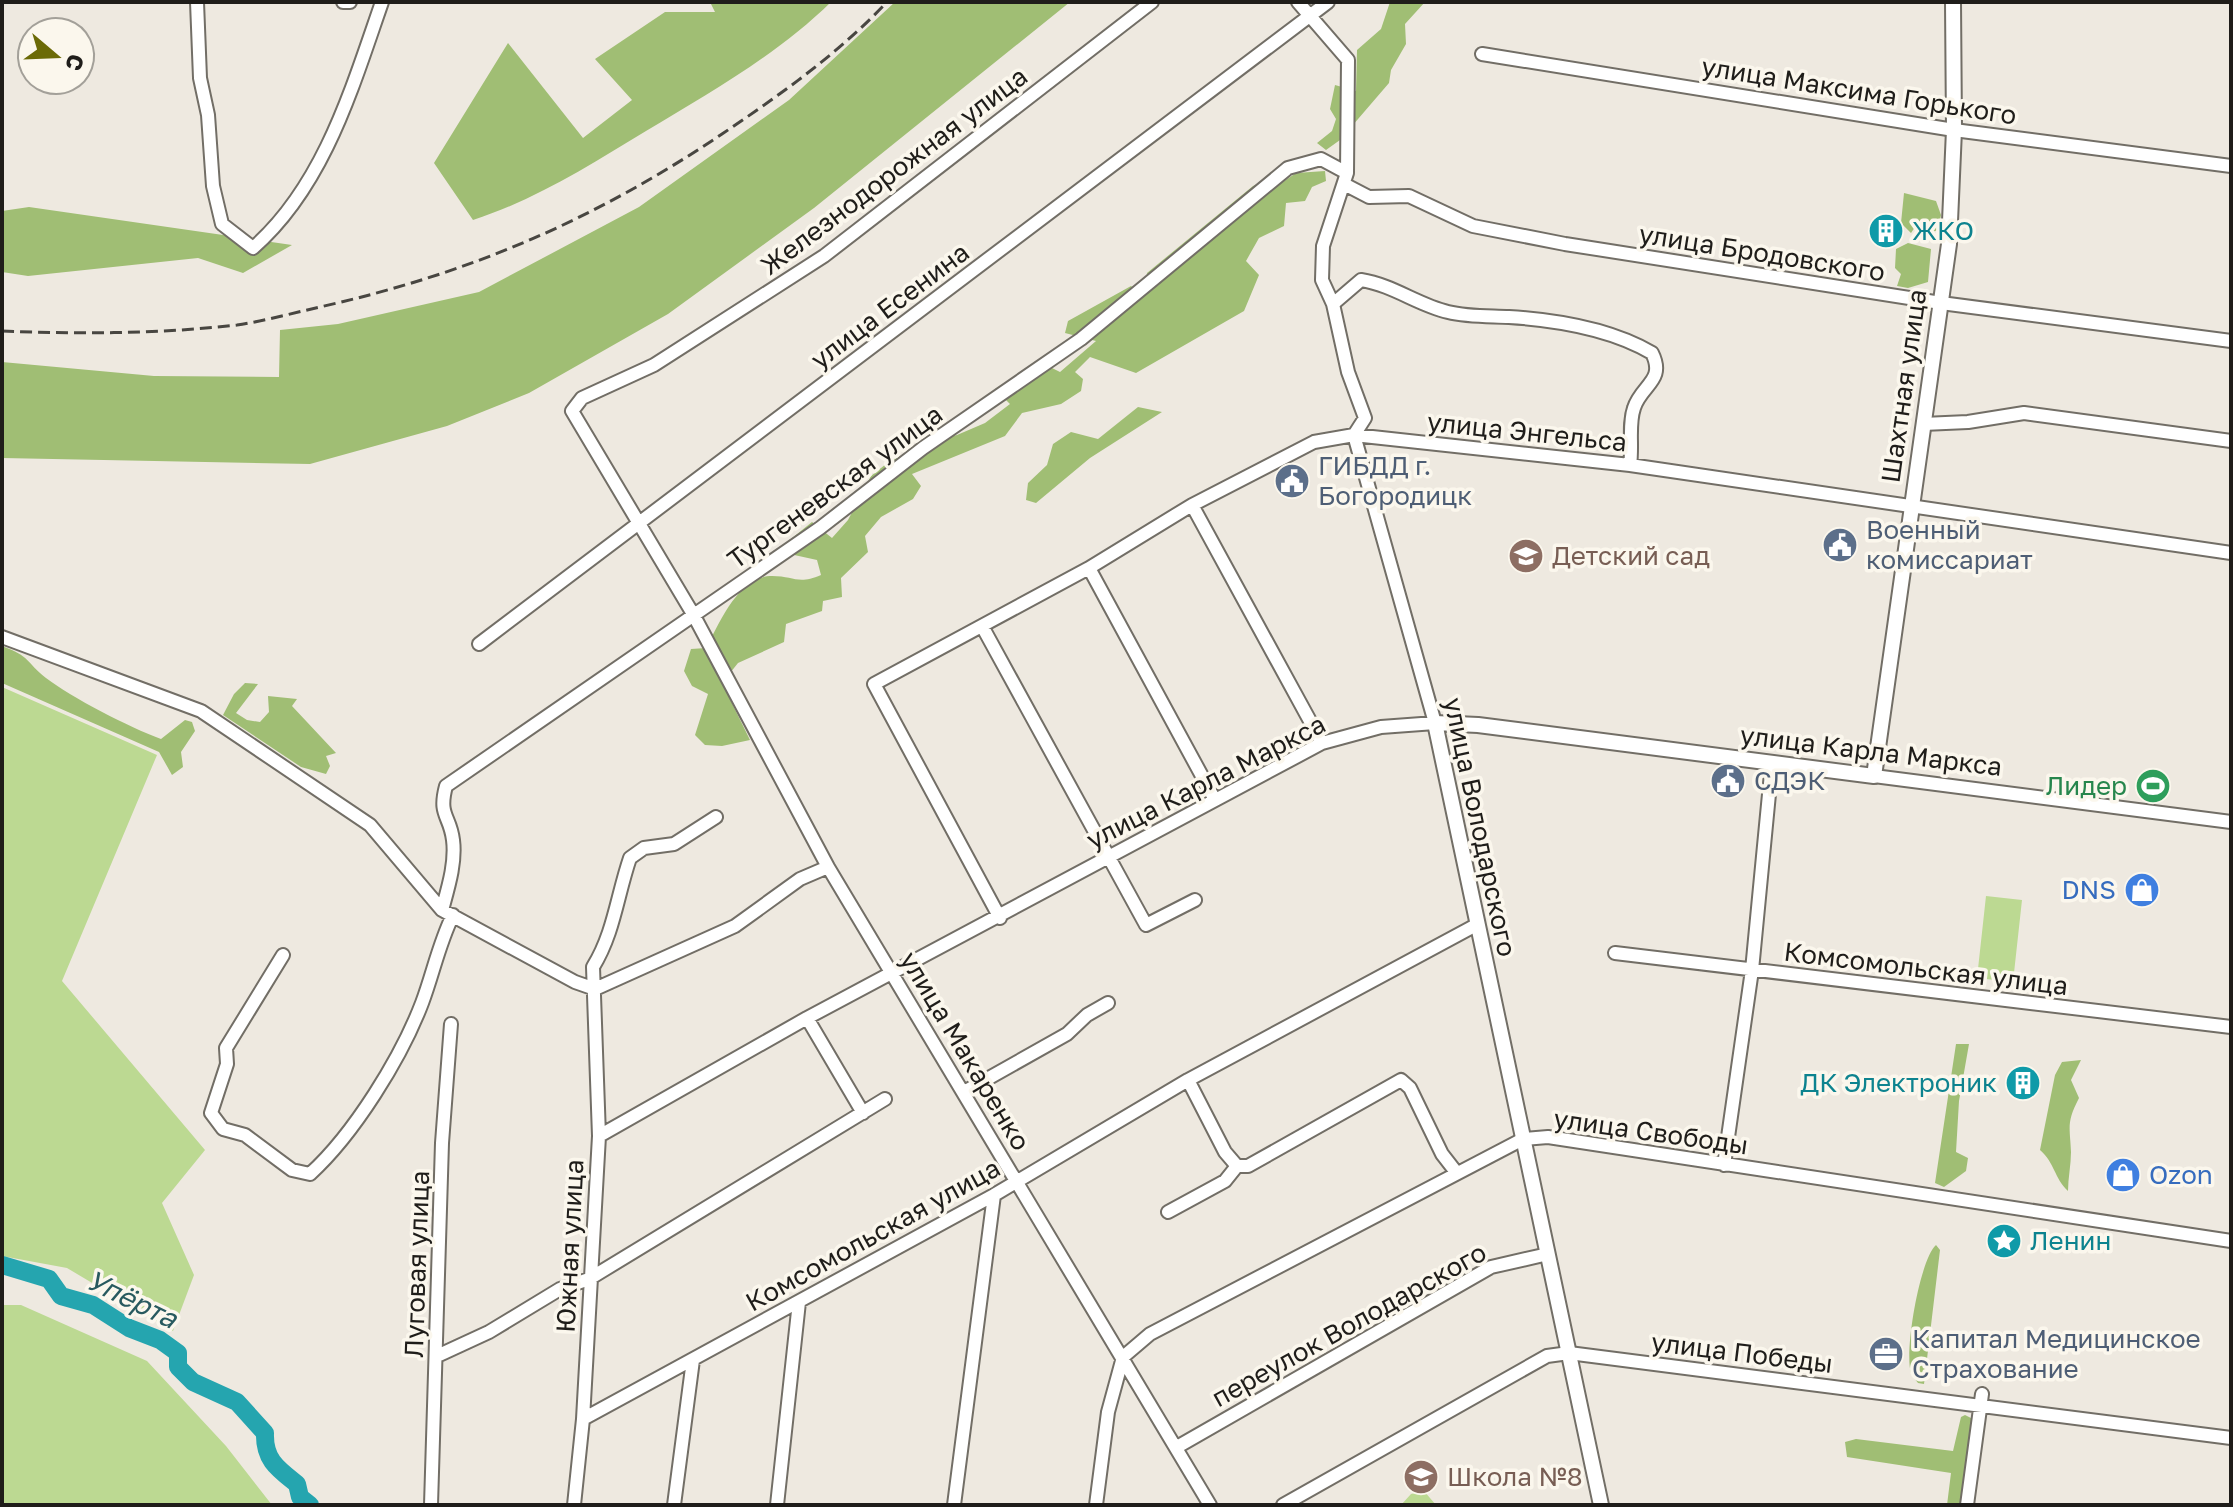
<svg xmlns="http://www.w3.org/2000/svg" width="2233" height="1507" viewBox="0 0 2233 1507" font-family="'Golos Text',sans-serif">
	<style>
		.green { fill: #bcd992 }
		.forest { fill: #a0be74 }
		.lines { fill: none; stroke-linecap: round; stroke-linejoin: round }
		.river { stroke: #25a5af; stroke-width: 18 }
		.minor-casing { stroke: #726e66; stroke-width: 16 }
		.major-casing { stroke: #726e66; stroke-width: 18 }
		.minor { stroke: #fff; stroke-width: 12 }
		.major { stroke: #fff; stroke-width: 14 }
		.rail { stroke: #484641; stroke-width: 3; stroke-dasharray: 12 6; stroke-linecap: butt }
		.labels { text-anchor: middle; stroke-width: 7; stroke-linejoin: round; paint-order: stroke }
		.street-label { font-size: 26px; fill: #1f1d1a; stroke: #fbf7ed }
		.culture-label { font-size: 26px; fill: #0d838f; stroke: #fbf7ed; text-anchor: start }
		.service-label { font-size: 26px; fill: #4e5e75; stroke: #fbf7ed; text-anchor: start }
		.education-label { font-size: 26px; fill: #785e54; stroke: #fbf7ed; text-anchor: start }
		.leisure-label { font-size: 26px; fill: #27864d; stroke: #fbf7ed; text-anchor: end }
		.shop-label { font-size: 26px; fill: #366cbe; stroke: #fbf7ed; text-anchor: end }
		.water-label { font-size: 28px; font-style: italic; fill: #285a5f; stroke: #fbf7ed }
	</style>
	<rect width="100%" height="100%" fill="#eee9e0"/>
	<path class="green" d="M2 687 157 755 62 981 205 1150 162 1203 194 1275 173 1331 67 1268 2 1256Z
		M1986 896 2022 900 2013 982 1977 978Z
		M2 1305H21L147 1361 226 1446 272 1505H2Z
		M1424 1491 1436 1505H1401L1411 1494Z"/>
	<path class="forest" d="M710 2H831C778 54 710 93 646 131 590 165 535 200 473 220L434 163 508 43 583 138 632 100 595 59 665 12H715Z
		M895 2H1070L814 208 668 314 529 393 447 426 310 464 2 458V362L154 376 279 377 280 330 338 324 479 292 639 207 789 100Z
		M1390 2H1425L1405 24 1406 44 1391 70 1389 83 1340 140 1326 150 1317 143 1332 131 1336 119 1330 109 1335 85 1356 91 1357 50 1381 29Z
		M1325 171 1326 181 1312 187 1305 201 1286 203 1284 226 1259 238 1246 261 1259 275 1244 311 1136 373 1090 357 1075 372 1083 379 1081 391 1061 404 1022 413 1005 436 912 474 921 486 913 499 881 517 865 536 868 552 841 578 842 597 823 601 822 611 786 624 784 642 738 663 722 683 750 740 722 746 705 745 695 735 708 694 692 686 684 671 691 649 706 648C719 624 738 576 772 576 794 576 798 585 821 575L817 560 776 551 812 522 832 538 848 520 871 476 886 464 924 443 957 435 985 423 1010 404 995 389 1040 362 1060 372 1096 341 1065 333 1068 321 1131 286 1144 297 1147 273 1253 186 1268 179 1274 188 1296 173Z
		M1904 193 1936 201 1941 215 1938 230 1929 233 1915 227 1911 233 1901 223Z
		M29 207 292 245 243 273 198 258 28 276 2 272V211Z
		M1908 243 1931 249 1928 282 1908 288 1897 286 1901 274 1895 268 1896 249Z
		M1138 407 1162 412 1090 458 1036 503 1026 500 1028 483 1047 465 1053 444 1071 432 1098 439Z
		M2 646C31 657 25 661 46 678 72 698 129 727 161 739L185 720 192 722 195 731 181 752 183 767 172 775 159 752 2 683Z
		M245 683 258 684 236 713 247 720 260 722 269 712 268 696 297 699 292 706 336 753 326 756 330 766 326 774 301 767 223 715 234 694Z
		M1956 1044H1969L1959 1101 1956 1152 1968 1158 1966 1171 1944 1187 1935 1183Z
		M2081 1060 2071 1080 2079 1098C2066 1123 2070 1127 2071 1152 2071 1165 2068 1178 2068 1191 2054 1178 2055 1163 2040 1150L2055 1075 2062 1062Z
		M1936 1245 1940 1250 1924 1384 1918 1383C1916 1380 1912 1377 1911 1373 1904 1351 1920 1259 1936 1245Z
		M1965 1415 1973 1419 1960 1505H1947L1951 1473 1847 1457 1845 1442 1856 1439 1953 1451 1961 1417Z"/>
	<g class="lines">
		<path class="river" d="M2 1265 49 1279 61 1296 93 1305 129 1328 160 1340 178 1353V1367L193 1382 237 1402 265 1433C264 1460 278 1469 297 1484L300 1497 310 1505"/>
		<defs>
			<path id="minor" d="M197 2 200 78 208 115 213 186 222 224 253 248C324 186 352 88 382 2
				M343 2H350
				M1152 2 824 256 654 365 582 398 572 411 693 614 828 867 1210 1505
				M1482 54 1954 130 2231 166
				M1344 184 1369 197 1409 196 1473 226 1565 244 1941 303 2231 341
				M1333 304 1361 280C1393 285 1418 305 1448 312 1468 317 1489 316 1509 317 1556 320 1611 329 1652 353 1666 381 1641 385 1634 408 1628 425 1633 446 1630 465
				M1923 424 1968 422 2024 413 2231 441
				M1192 505 1322 743
				M1089 568 1215 800
				M982 626 1146 925 1195 900
				M2 637 201 711 370 825 442 910 575 982 595 989
				M479 644 1328 2
				M1874 776 2231 822
				M442 910C448 888 456 863 453 840 450 815 438 816 446 786L820 528 923 448 1081 339 1288 168 1321 159 1347 173
				M1000 918 874 684 1089 568 1192 505 1314 442 1354 435 1630 465 2231 553
				M1615 953 2231 1027
				M283 955 226 1048 227 1064 211 1113 223 1129 245 1135 292 1170 310 1174C354 1134 401 1058 422 1003 433 974 439 943 453 915
				M595 989 735 926 800 879 828 867
				M807 1018 863 1113
				M1188 1080 1225 1152 1237 1166
				M964 1092 1067 1034 1087 1015 1108 1003
				M599 1136 807 1018 1322 743 1381 727 1435 723 1354 435 1365 418 1348 372 1333 304 1322 280 1323 246 1347 173 1348 60 1298 2
				M1724 1165 1752 970 1772 763
				M1168 1212 1225 1181 1237 1166H1248L1401 1080 1410 1088 1442 1154 1456 1172
				M437 1356 489 1332 560 1289 589 1279 885 1099
				M583 1419 994 1195 1188 1080 1478 924
				M1177 1447 1491 1267 1548 1254
				M431 1505 442 1143 451 1024
				M574 1505 583 1419 599 1136 593 967C614 933 617 896 630 858L644 848 674 844 716 817
				M674 1505 693 1360
				M777 1505 799 1302
				M954 1505 994 1195
				M1096 1505 1108 1412 1123 1357 1150 1334 1523 1139 1548 1137 2231 1241
				M1283 1505 1547 1356 1569 1353 2231 1438
				M1967 1505 1982 1394"/>
			<path id="major" d="M1601 1505 1435 723 1478 725 1874 776 1949 244 1954 130 1953 2"/>
		</defs>
		<use href="#minor" class="minor-casing"/>
		<use href="#major" class="major-casing"/>
		<use href="#minor" class="minor"/>
		<use href="#major" class="major"/>
		<path class="rail" d="M2 331C81 334 158 334 237 325 265 321 293 313 320 307 471 273 594 220 722 134 780 95 839 53 887 2"/>
	</g>
	<defs>
		<symbol id="building-disc" viewBox="-11 -11 22 22"><circle r="9.5" fill="#0f9aa8" stroke="#fbf7ed"/><path d="M-4-6H4V6H1V3H-1V6H-4ZM-2.5-4.3h1.7v1.8h-1.7ZM.8-4.3h1.7v1.8H.8ZM-2.5-1h1.7V.8h-1.7ZM.8-1h1.7V.8H.8Z" fill="#fff"/></symbol>
		<symbol id="civic-disc" viewBox="-11 -11 22 22"><circle r="9.5" fill="#5c6f8a" stroke="#fbf7ed"/><path d="M-.6-6.5H3V-4.5H.6V-3L4-1V1h2V6H-6V1h2V-1L-.6-3ZM-1.2 2.5V6h2.4V2.5Z" fill="#fff"/></symbol>
		<symbol id="school-disc" viewBox="-11 -11 22 22"><circle r="9.5" fill="#8d6e63" stroke="#fbf7ed"/><path d="M0-5L7-2L0 1L-7-2ZM-4 1L0 2.5L4 1V4Q0 6-4 4Z" fill="#fff"/></symbol>
		<symbol id="stadium-disc" viewBox="-11 -11 22 22"><circle r="9.5" fill="#2e9e5b" stroke="#fbf7ed"/><path d="M0-5a6.5 5 0 1 0 0 10a6.5 5 0 1 0 0-10ZM-3.5-1.8h7v3.6h-7Z" fill="#fff"/></symbol>
		<symbol id="shop-disc" viewBox="-11 -11 22 22"><circle r="9.5" fill="#3f7fe0" stroke="#fbf7ed"/><path d="M-5-2.5h2.3a2.7 3.5 0 0 1 5.4 0H5L5.5 6h-11ZM-1.5-2.5h3a1.5 2.3 0 0 0-3 0Z" fill="#fff"/></symbol>
		<symbol id="sight-disc" viewBox="-11 -11 22 22"><circle r="9.5" fill="#0f9aa8" stroke="#fbf7ed"/><path d="M0-6L1.8-2.2L6-1.7L2.9 1.2L3.7 5.4L0 3.3L-3.7 5.4L-2.9 1.2L-6-1.7L-1.8-2.2Z" fill="#fff"/></symbol>
		<symbol id="office-disc" viewBox="-11 -11 22 22"><circle r="9.5" fill="#5c6f8a" stroke="#fbf7ed"/><path d="M-6-3h4V-5.5h4V-3h4V5H-6ZM-1-4.5V-3h2v-1.5ZM-6 0V1H6V0Z" fill="#fff"/></symbol>
	</defs>
	<g fill-rule="evenodd">
		<use href="#building-disc" x="1866" y="211" width="40" height="40"/>
		<use href="#civic-disc" x="1272" y="461" width="40" height="40"/>
		<use href="#civic-disc" x="1820" y="525" width="40" height="40"/>
		<use href="#school-disc" x="1506" y="536" width="40" height="40"/>
		<use href="#civic-disc" x="1708" y="761" width="40" height="40"/>
		<use href="#stadium-disc" x="2133" y="766" width="40" height="40"/>
		<use href="#shop-disc" x="2122" y="870" width="40" height="40"/>
		<use href="#building-disc" x="2003" y="1063" width="40" height="40"/>
		<use href="#shop-disc" x="2103" y="1155" width="40" height="40"/>
		<use href="#sight-disc" x="1984" y="1221" width="40" height="40"/>
		<use href="#office-disc" x="1866" y="1334" width="40" height="40"/>
		<use href="#school-disc" x="1401" y="1457" width="40" height="40"/>
	</g>
	<g class="labels">
		<g class="street-label">
			<text transform="translate(1859 91) rotate(9)" y="9">улица Максима Горького</text>
			<text transform="translate(894 171) rotate(-37)" y="9">Железнодорожная улица</text>
			<text transform="translate(1762 253) rotate(9)" y="9">улица Бродовского</text>
			<text transform="translate(890 306) rotate(-37)" y="9">улица Есенина</text>
			<text transform="translate(1904 386) rotate(-82)" y="9">Шахтная улица</text>
			<text transform="translate(1527 432) rotate(6)" y="9">улица Энгельса</text>
			<text transform="translate(835 487) rotate(-36)" y="9">Тургеневская улица</text>
			<text transform="translate(1871 751) rotate(7)" y="9">улица Карла Маркса</text>
			<text transform="translate(1206 782) rotate(-27)" y="9">улица Карла Маркса</text>
			<text transform="translate(1480 827) rotate(78)" y="9">улица Володарского</text>
			<text transform="translate(1926 969) rotate(7)" y="9">Комсомольская улица</text>
			<text transform="translate(965 1051) rotate(59)" y="9">улица Макаренко</text>
			<text transform="translate(1651 1132) rotate(8)" y="9">улица Свободы</text>
			<text transform="translate(873 1235) rotate(-29)" y="9">Комсомольская улица</text>
			<text transform="translate(570 1246) rotate(-87)" y="9">Южная улица</text>
			<text transform="translate(417 1264) rotate(-88)" y="9">Луговая улица</text>
			<text transform="translate(1349 1325) rotate(-29)" y="9">переулок Володарского</text>
			<text transform="translate(1742 1353) rotate(7)" y="9">улица Победы</text>
		</g>
		<g class="culture-label">
			<text x="1912" y="240">ЖКО</text>
			<text x="1997" y="1092" text-anchor="end">ДК Электроник</text>
			<text x="2030" y="1250">Ленин</text>
		</g>
		<g class="service-label">
			<text x="1318" y="475">ГИБДД г.<tspan x="1318" dy="30">Богородицк</tspan></text>
			<text x="1866" y="539">Военный<tspan x="1866" dy="30">комиссариат</tspan></text>
			<text x="1754" y="790">СДЭК</text>
			<text x="1912" y="1348">Капитал Медицинское<tspan x="1912" dy="30">Страхование</tspan></text>
		</g>
		<g class="education-label">
			<text x="1552" y="565">Детский сад</text>
			<text x="1447" y="1486">Школа №8</text>
		</g>
		<g class="leisure-label">
			<text x="2127" y="795">Лидер</text>
		</g>
		<g class="shop-label">
			<text x="2116" y="899">DNS</text>
			<text x="2149" y="1184" text-anchor="start">Ozon</text>
		</g>
		<g class="water-label">
			<text transform="translate(132 1299) rotate(26)" y="10">Упёрта</text>
		</g>
	</g>
	<rect width="2233" height="1507" fill="none" stroke="#1f1d1a" stroke-width="8"/>
	<g transform="translate(56 56) rotate(109)"><circle r="38" fill="#fbf7ed" stroke="#a3a099" stroke-width="2"/>
	<path d="M0-6L14 30L0 20L-14 30Z" fill="#6b6a06"/>
	<text y="-12" font-size="22" font-weight="bold" text-anchor="middle" fill="#1f1d1a">С</text>
	</g>
</svg>
